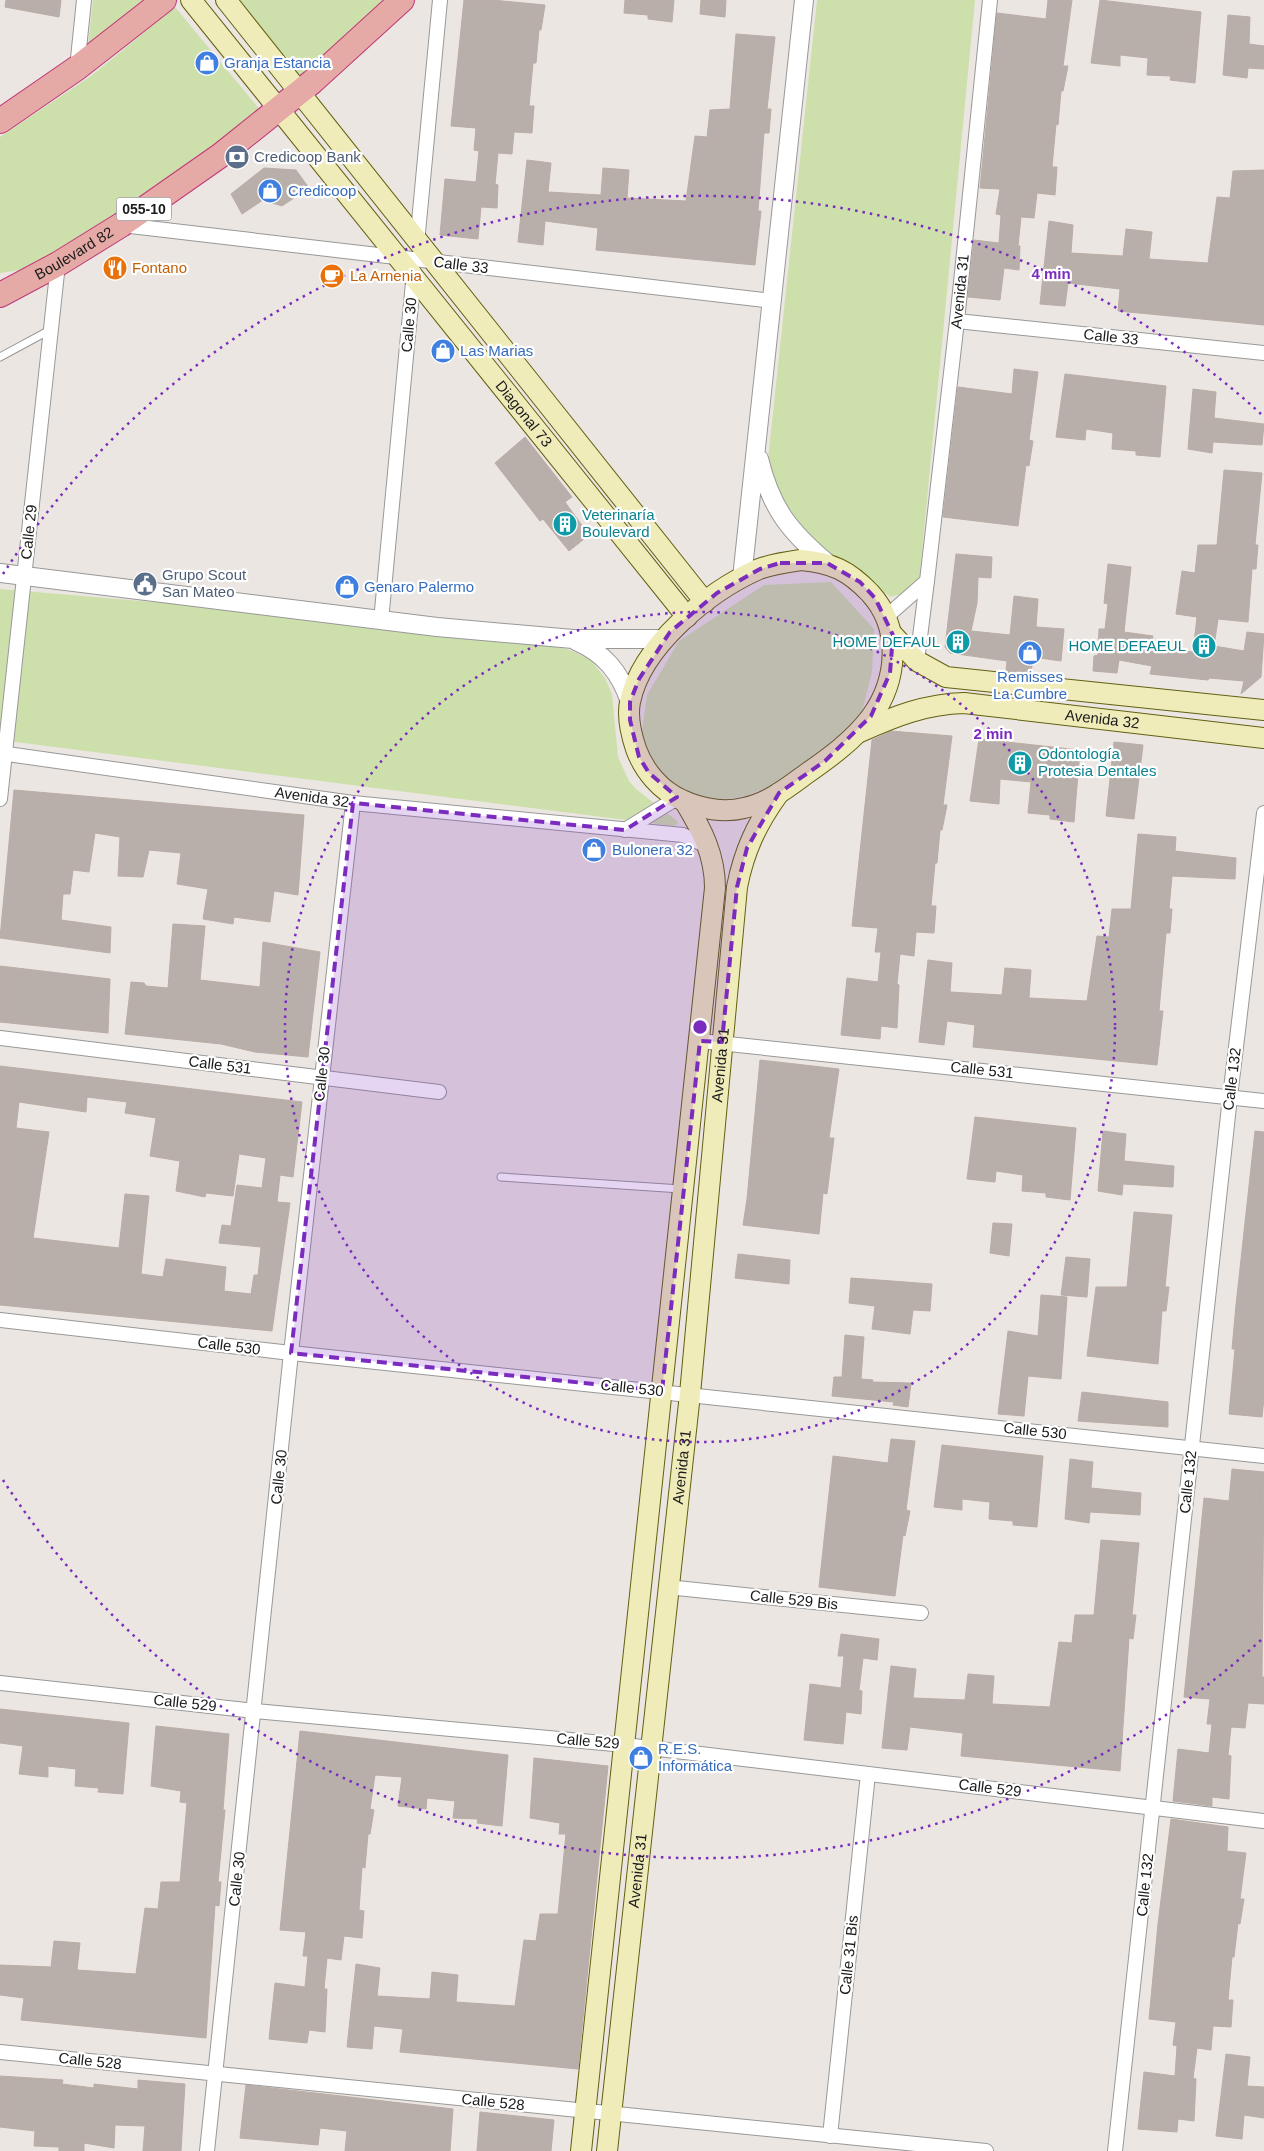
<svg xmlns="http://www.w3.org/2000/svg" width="1264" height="2151" viewBox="0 0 1264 2151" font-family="Arial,sans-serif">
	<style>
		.grass { fill: #cde0ac }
		.building { fill: #b8afab; stroke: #bbaca5; fill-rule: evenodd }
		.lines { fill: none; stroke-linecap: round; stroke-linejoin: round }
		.service-casing { stroke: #989898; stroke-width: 9 }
		.minor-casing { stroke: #989898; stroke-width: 16 }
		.tertiary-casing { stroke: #989898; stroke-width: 20 }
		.secondary-casing { stroke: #626011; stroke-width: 22 }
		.trunk-casing { stroke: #bf3879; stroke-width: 26 }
		.service { stroke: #fff; stroke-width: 7 }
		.minor { stroke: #fff; stroke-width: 14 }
		.tertiary { stroke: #fff; stroke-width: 18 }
		.secondary { stroke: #f0ecba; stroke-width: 20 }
		.trunk { stroke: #e5aaa5; stroke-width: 24 }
		.marked { fill: #7b2cbf; fill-opacity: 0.2; stroke: #7b2cbf; stroke-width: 4; stroke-dasharray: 10 6; stroke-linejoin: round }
		.ring { fill: none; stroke: #7b2cbf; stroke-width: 2.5; stroke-dasharray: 2.5 5 }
		.labels { text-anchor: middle; stroke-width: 4.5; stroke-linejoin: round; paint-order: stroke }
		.shield { fill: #fff; stroke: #5f5f5f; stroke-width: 1 }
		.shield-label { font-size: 14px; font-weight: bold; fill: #1b1b1b }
		.shop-label { font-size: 15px; fill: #366cbe; stroke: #fff; text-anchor: start }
		.service-label { font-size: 15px; fill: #4e5e75; stroke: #fff; text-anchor: start }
		.street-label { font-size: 15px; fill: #1b1b1b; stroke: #fff }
		.food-label { font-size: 15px; fill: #c56008; stroke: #fff; text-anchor: start }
		.culture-label { font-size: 15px; fill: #0d838f; stroke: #fff; text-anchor: start }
		.centre { fill: #7b2cbf; stroke: #fff; stroke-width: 2.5 }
		.ring-label { font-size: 15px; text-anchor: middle; font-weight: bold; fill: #7b2cbf; stroke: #fff; stroke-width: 4.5; stroke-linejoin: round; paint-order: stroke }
	</style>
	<rect width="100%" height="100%" fill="#ebe6e1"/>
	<path class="grass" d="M93 0H148L88 46Z
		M240 0H387L300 77Z
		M817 0H975L919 583 908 592 891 597 800 536 766 478Z
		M175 7 261 111 164 185 28 269 0 273V137L91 76Z
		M831 582 874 629 872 672 860 719 800 774 746 796 692 804 661 782 640 745 647 695 679 641 764 585Z
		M0 589 422 625 567 649 590 659 605 678 612 694 618 757 629 781 636 789 677 821 678 824 673 826 0 740Z"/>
	<path class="building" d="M6 0H61L59 17 5 7Z
		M464 0H492L545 5 541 30H539L536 63H533L529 106H534L532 133 514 132 512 154 498 153 495 184 498 185 497 208 481 207 478 239 440 235 445 179 476 182 479 151 474 150 476 128 451 126Z
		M625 0H674L672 22 648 19V15L624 13Z
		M701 0H726L725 17 700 14Z
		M1048 0H1072L1063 66H1068L1063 91H1061L1058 125 1056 124 1052 167H1057L1055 195 1037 193 1034 218 1021 217 1018 246H1020L1019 270 1004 268 1000 300 968 297 974 240 999 243 1001 215 996 214 1000 189 980 188 997 13 1046 19Z
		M1100 0 1201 12 1195 83 1170 80 1171 76 1147 75 1148 58 1120 55V66L1091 63Z
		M1228 15 1250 17 1249 44 1264 46V69L1248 68 1247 78 1223 75Z
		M736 34 775 37 767 109H771L769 133H764L758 211H761L755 265 596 250 598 228 545 221 543 245 518 242 527 160 551 163 548 192 601 195 603 168 629 170 627 198 686 201 695 136 707 137 710 110 730 109Z
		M264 168 296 170 309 188 282 206 263 200 242 214 231 194Z
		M1264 170V325L1118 311 1120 289 1068 283 1065 306 1040 304 1049 221 1073 225 1071 253 1123 256 1126 229 1152 232 1149 259 1208 263 1217 197 1230 198 1233 171Z
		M1014 369 1038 372 1029 440 1033 441 1029 466 1026 465 1018 526 943 517 958 387 1012 394Z
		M1065 374 1166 386 1160 457 1136 455V451L1112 449 1113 433 1086 429 1085 440 1056 437Z
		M1193 389 1216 392 1214 418 1264 424 1262 445 1213 442 1212 453 1188 449Z
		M525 437 572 497 565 502 589 535 569 551 543 519 540 521 495 463Z
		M1224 470 1262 473 1255 545H1258L1256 569H1252L1248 622 1218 619 1214 646 1244 651 1247 632 1264 634 1261 677 1241 694 1244 681 1209 678 1208 680 1150 674 1152 666 1119 660 1117 673 1093 671 1094 656 1098 655 1099 629H1105L1108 604 1104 603 1108 564 1131 567 1124 632 1153 636 1151 647 1193 652 1197 617 1176 614 1182 571 1195 573 1198 545H1217Z
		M956 554 992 557 991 578 978 577 977 603 971 631 1010 635 1014 596 1038 599 1036 627 1064 629 1061 661 1033 657 1031 674 1006 671 1007 661 950 653 945 647Z
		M891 731 952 736 943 805H947L942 830H940L937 863H935L931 906H936L934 933 916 932 914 956 900 954 897 984 899 985 897 1028 881 1026 880 1039 841 1035 847 978 878 982 881 952H875L878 928 852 926 872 740Z
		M979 739 1080 750 1074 822 1050 819V815L1028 813 1031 782 1000 779 999 804 970 801Z
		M1114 742 1143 745 1134 819 1106 816Z
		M14 790 304 815 298 895 274 891 270 922 234 917 233 924 203 919 208 889 177 884 181 853 149 850 143 877 118 876 120 837 95 833 89 872 73 870 70 894H63L61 920 111 927 110 953 0 938Z
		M1138 834 1176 837 1175 851 1236 858 1235 879 1172 876 1169 909H1172L1170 933H1166L1159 1011H1163L1157 1065 973 1047 975 1025 947 1021 944 1045 919 1042 928 960 952 963 950 992 1002 995 1005 968 1031 970 1029 998 1087 1001 1097 936 1109 937 1112 909H1131Z
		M173 924 205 926 200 980 260 987 263 942 320 952 308 1057 255 1052 221 1044 125 1034 131 982 144 983 146 986 168 988Z
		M0 966 110 979 108 1033 0 1022Z
		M760 1060 839 1069 829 1138H834L827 1194 823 1193 819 1234 743 1225 747 1199Z
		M0 1066 302 1102 293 1177 280 1175 277 1202 290 1203 272 1331 0 1305ZM87 1097 127 1102 125 1113 156 1118 150 1156 180 1161 176 1191 205 1197 206 1193 233 1196 239 1154 266 1158 262 1188 237 1185 231 1226 222 1225 219 1243 261 1247 258 1275H254L251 1294 224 1291 226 1267 166 1259 163 1277 141 1274 149 1196 125 1194 119 1248 33 1238 49 1132 16 1128 19 1102 86 1112Z
		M975 1117 1076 1128 1070 1200 1046 1197V1193L1022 1191 1023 1175 996 1171 995 1182 967 1179Z
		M1103 1131 1126 1134 1124 1161 1174 1166 1173 1187 1123 1184 1122 1195 1098 1191Z
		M1255 1131 1264 1132V1398L1262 1417 1229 1414 1235 1349H1232L1236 1305Z
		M1134 1212 1172 1215 1165 1287H1169L1166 1311H1162L1158 1364 1087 1356 1096 1287H1127Z
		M993 1223 1012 1224 1009 1256 990 1253Z
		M738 1254 790 1260 789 1284 735 1278Z
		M1066 1257 1090 1259 1087 1297 1061 1295Z
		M851 1278 932 1284 930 1311 913 1310 910 1334 872 1329 875 1306 849 1303Z
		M1041 1295 1067 1297 1061 1379 1028 1376 1024 1416 998 1414 1008 1331 1038 1336Z
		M845 1335 864 1337 861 1379 873 1380 872 1382 911 1383 908 1407 893 1405 894 1402 832 1396 834 1377H842Z
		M1082 1392 1168 1402V1427L1078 1421Z
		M891 1439 915 1441 906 1510 910 1511 905 1536 903 1535 895 1596 819 1587 833 1456 888 1463Z
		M942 1445 1043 1456 1037 1527 1013 1525V1521L989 1519 990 1502 962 1499V1510L934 1507Z
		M1070 1459 1093 1462 1091 1488 1141 1493 1140 1515 1090 1512 1089 1523 1065 1519Z
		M1232 1469 1264 1472 1262 1677H1264V1704L1248 1703 1245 1728 1231 1727 1228 1755 1231 1756 1229 1799 1212 1797V1806L1173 1801 1178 1749 1209 1753 1212 1724H1207L1210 1699 1184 1697 1204 1498 1229 1501Z
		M1101 1540 1139 1543 1132 1615H1136L1133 1639 1129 1638 1120 1771 961 1756 963 1733 910 1727 907 1750 882 1748 891 1666 916 1669 913 1698 965 1700 968 1674 994 1676 992 1704 1050 1707 1059 1642 1072 1643 1075 1615H1094Z
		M841 1634 879 1639 877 1660 863 1658 859 1690 862 1691 861 1714 846 1712 843 1744 804 1740 810 1684 841 1688 844 1656H838Z
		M0 1709 129 1723 123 1794 98 1792 99 1788 75 1786 76 1769 48 1766V1777L19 1774 23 1746 0 1743Z
		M156 1726 229 1734 223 1810H225L218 1882H221L219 1906 215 1905 206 2038 21 2020 24 1998 0 1995V1965L51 1967 54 1941 80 1943 77 1970 136 1974 145 1908 158 1909 161 1882H180L187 1803 180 1802 181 1791 151 1786Z
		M300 1731 508 1755 502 1826 477 1823 478 1819 453 1818 455 1801 427 1798 426 1809 398 1806 402 1777 375 1775 370 1809 374 1810 370 1834H368L365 1868 362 1867 359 1910 364 1911 362 1938 344 1936 341 1960 327 1958 324 1989H327L325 2032 309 2030 307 2043 269 2039 275 1983 305 1987 308 1956H303L306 1932 280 1930Z
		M534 1758 608 1766 578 2069 400 2052 403 2029 374 2026 372 2049 347 2047 356 1964 380 1968 377 1996 430 1999 432 1972 458 1975 456 2002 515 2006 524 1940 536 1941 540 1914H558L566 1834H559L560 1823 530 1818Z
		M1171 1819 1228 1827 1227 1851 1246 1853 1240 1899H1244L1240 1924 1238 1923 1234 1957H1232L1228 2000H1233L1231 2027 1213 2026 1211 2050 1197 2048 1193 2078 1196 2079 1194 2121 1178 2119 1177 2132 1138 2129 1144 2072 1175 2076 1177 2046 1173 2045 1176 2022 1149 2019 1158 1924Z
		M1226 2054 1250 2057 1247 2086 1264 2087V2118L1244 2115 1242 2139 1216 2136Z
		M0 2076 63 2080 62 2084 94 2088V2084L138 2089V2080L185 2084 181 2151H143L145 2126 115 2125 114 2148 84 2143V2151H59V2147L34 2146 35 2131 0 2127Z
		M246 2085 453 2109 450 2151H345L347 2131 320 2128 318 2145 240 2138Z
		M480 2112 554 2120 551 2151H477Z"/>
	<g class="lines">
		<defs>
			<path id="service" d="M0 357 50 330
				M501 1177 681 1189"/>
			<g id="minor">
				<path d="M77 68 84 0"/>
				<path d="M122 225 772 301"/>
				<path d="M417 243 440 0"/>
				<path d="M957 321 1264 353"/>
				<path id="s1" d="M886 617 927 581 957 321 990 0"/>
				<path d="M381 621 414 272"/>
				<path d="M917 661 927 581"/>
				<path id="s2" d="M0 753 353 803 683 835 709 847"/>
				<path d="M0 799 58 264"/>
				<path d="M625 830 677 798"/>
				<path d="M0 1038 439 1092"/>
				<path d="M700 1041 1264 1101"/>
				<path d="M0 1320 291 1353 1264 1456"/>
				<path d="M667 1587 921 1613"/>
				<path d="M0 1683 255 1711 625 1745 1264 1821"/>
				<path d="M0 2052 986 2151"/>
				<path d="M830 2136 868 1774"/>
				<path d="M207 2151 291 1353 353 803"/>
				<path d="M1115 2151 1230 1097 1264 813"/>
			</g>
			<path id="tertiary" d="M759 459C771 508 789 531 827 563
				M0 573 437 627 573 639H665
				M742 578 804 0
				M576 641C604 653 620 672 630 702"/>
			<g id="secondary">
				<path id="s3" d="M191 0 687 617"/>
				<path d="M226 0 705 602"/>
				<path d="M801 560C832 563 848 570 870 593 902 628 898 680 871 717 854 740 829 758 806 774 787 788 768 803 744 808 724 813 701 809 682 800 661 791 644 771 636 749 631 734 627 717 630 702 641 646 709 591 759 569 772 564 787 562 801 560Z"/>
				<path d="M893 635 917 661 946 677 1264 710"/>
				<path id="s4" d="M860 732C895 716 926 704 964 703L1264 738"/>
				<path d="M581 2151 715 888C715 855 702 830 685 802"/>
				<path id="s5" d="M607 2151 690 1394 737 887C744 851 757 823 779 793"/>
			</g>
			<g id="trunk">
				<path d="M0 121 77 68 164 0"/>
				<path id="s6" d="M0 295 58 264 121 225 221 155 312 82 402 0"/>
			</g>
		</defs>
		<use href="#service" class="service-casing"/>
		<use href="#minor" class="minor-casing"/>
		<use href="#tertiary" class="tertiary-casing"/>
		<use href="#secondary" class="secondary-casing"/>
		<use href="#trunk" class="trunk-casing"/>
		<use href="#service" class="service"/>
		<use href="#minor" class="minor"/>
		<use href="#tertiary" class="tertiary"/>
		<use href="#secondary" class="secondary"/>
		<use href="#trunk" class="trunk"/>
	</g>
	<path class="marked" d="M780 563H827L860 582 875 598 893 635 890 673 871 716 825 761 779 793 747 848 737 887 722 1042 700 1041 662 1391 291 1353 353 803 625 830 677 797 649 773 639 757 630 720V702L639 679 670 632 717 593 760 569Z"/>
	<g class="ring">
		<circle cx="700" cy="1027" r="415"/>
		<path d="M1261 1640A831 831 0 0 1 3 1480M3 574A831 831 0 0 1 1261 414"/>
	</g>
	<defs>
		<symbol id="shop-disc" viewBox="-11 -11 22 22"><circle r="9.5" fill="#3f7fe0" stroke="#fff"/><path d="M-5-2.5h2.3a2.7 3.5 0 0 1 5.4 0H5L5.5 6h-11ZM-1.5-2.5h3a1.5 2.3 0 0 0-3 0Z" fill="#fff"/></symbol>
		<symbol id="bank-disc" viewBox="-11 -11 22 22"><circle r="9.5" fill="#5c6f8a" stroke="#fff"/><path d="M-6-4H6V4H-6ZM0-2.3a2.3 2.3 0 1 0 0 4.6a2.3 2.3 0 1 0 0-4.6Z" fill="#fff"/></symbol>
		<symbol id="restaurant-disc" viewBox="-11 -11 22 22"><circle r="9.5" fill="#e8710a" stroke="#fff"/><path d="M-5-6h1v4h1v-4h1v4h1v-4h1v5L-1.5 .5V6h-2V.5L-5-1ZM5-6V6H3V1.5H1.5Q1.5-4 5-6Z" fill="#fff"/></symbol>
		<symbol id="cafe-disc" viewBox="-11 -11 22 22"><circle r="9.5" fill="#e8710a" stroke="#fff"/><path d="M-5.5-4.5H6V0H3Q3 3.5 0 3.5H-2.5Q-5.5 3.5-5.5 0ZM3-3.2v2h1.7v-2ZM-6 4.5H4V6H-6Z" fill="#fff"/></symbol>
		<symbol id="building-disc" viewBox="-11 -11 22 22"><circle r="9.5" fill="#0f9aa8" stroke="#fff"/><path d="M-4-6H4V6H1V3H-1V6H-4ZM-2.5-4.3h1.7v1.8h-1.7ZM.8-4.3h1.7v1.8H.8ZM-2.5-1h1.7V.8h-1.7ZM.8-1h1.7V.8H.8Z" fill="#fff"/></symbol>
		<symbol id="civic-disc" viewBox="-11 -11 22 22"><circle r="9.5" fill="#5c6f8a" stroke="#fff"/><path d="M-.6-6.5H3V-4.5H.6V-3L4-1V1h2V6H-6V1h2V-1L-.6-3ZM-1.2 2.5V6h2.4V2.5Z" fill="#fff"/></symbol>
	</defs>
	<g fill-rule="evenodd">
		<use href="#shop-disc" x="193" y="49" width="28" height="28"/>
		<use href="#bank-disc" x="223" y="143" width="28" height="28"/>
		<use href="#shop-disc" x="256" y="177" width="28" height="28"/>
		<use href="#restaurant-disc" x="101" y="254" width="28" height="28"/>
		<use href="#cafe-disc" x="318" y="262" width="28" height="28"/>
		<use href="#shop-disc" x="429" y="337" width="28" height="28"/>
		<use href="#building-disc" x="551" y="510" width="28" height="28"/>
		<use href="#civic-disc" x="131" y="570" width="28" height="28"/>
		<use href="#shop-disc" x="333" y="573" width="28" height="28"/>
		<use href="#building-disc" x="944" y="628" width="28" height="28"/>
		<use href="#building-disc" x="1190" y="632" width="28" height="28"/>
		<use href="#shop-disc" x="1016" y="639" width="28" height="28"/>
		<use href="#building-disc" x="1006" y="749" width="28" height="28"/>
		<use href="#shop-disc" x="580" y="836" width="28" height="28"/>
		<use href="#shop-disc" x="627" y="1744" width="28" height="28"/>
	</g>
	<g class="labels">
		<rect class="shield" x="116.5" y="197.5" width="55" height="23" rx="4"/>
		<g class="shield-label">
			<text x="144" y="214">055-10</text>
		</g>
		<g class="shop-label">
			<text x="224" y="68">Granja Estancia</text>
			<text x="288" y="196">Credicoop</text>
			<text x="460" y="356">Las Marias</text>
			<text x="364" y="592">Genaro Palermo</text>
			<text x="1030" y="682" text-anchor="middle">Remisses<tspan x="1030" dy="17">La Cumbre</tspan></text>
			<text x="612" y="855">Bulonera 32</text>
			<text x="658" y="1754">R.E.S.<tspan x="658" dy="17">Informática</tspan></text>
		</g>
		<g class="service-label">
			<text x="254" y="162">Credicoop Bank</text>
			<text x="162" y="580">Grupo Scout<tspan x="162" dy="17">San Mateo</tspan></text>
		</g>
		<g class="street-label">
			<text dy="5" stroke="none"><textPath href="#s6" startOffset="85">Boulevard 82</textPath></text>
			<text transform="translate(461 265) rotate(7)" y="5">Calle 33</text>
			<text dy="5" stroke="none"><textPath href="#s1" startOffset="346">Avenida 31</textPath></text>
			<text transform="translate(409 325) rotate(-85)" y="5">Calle 30</text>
			<text transform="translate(1111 337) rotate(6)" y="5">Calle 33</text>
			<text dy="5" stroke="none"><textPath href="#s3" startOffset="531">Diagonal 73</textPath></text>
			<text transform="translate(29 532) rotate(-84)" y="5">Calle 29</text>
			<text dy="5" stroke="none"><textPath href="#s4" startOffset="248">Avenida 32</textPath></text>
			<text dy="5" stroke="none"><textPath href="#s2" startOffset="315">Avenida 32</textPath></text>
			<text transform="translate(220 1065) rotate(7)" y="5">Calle 531</text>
			<text dy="5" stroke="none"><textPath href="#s5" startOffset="1092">Avenida 31</textPath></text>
			<text transform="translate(982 1070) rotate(6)" y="5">Calle 531</text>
			<text transform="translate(322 1074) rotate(-84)" y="5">Calle 30</text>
			<text transform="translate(1232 1079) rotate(-83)" y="5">Calle 132</text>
			<text transform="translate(229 1346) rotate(7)" y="5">Calle 530</text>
			<text transform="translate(632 1388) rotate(6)" y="5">Calle 530</text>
			<text transform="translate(1035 1431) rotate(6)" y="5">Calle 530</text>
			<text dy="5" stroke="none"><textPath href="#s5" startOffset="688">Avenida 31</textPath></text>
			<text transform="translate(279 1477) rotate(-84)" y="5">Calle 30</text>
			<text transform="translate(1188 1482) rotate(-84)" y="5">Calle 132</text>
			<text transform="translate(794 1600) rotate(6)" y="5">Calle 529 Bis</text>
			<text transform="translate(185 1703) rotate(6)" y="5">Calle 529</text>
			<text transform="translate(588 1741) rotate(5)" y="5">Calle 529</text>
			<text transform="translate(990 1788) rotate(7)" y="5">Calle 529</text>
			<text dy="5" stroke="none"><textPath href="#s5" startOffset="282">Avenida 31</textPath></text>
			<text transform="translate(237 1879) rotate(-84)" y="5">Calle 30</text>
			<text transform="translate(1145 1885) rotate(-84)" y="5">Calle 132</text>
			<text transform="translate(849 1955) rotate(-84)" y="5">Calle 31 Bis</text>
			<text transform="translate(90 2061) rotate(6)" y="5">Calle 528</text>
			<text transform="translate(493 2102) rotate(6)" y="5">Calle 528</text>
		</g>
		<g class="food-label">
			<text x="132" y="273">Fontano</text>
			<text x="350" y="281">La Arnenia</text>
		</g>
		<g class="culture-label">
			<text x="582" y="520">Veterinaría<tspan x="582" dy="17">Boulevard</tspan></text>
			<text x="940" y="647" text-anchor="end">HOME DEFAUL</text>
			<text x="1186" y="651" text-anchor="end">HOME DEFAEUL</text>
			<text x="1038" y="759">Odontología<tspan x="1038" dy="17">Protesia Dentales</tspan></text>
		</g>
	</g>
	<circle cx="700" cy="1027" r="8" class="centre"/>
	<g class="ring-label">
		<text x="1051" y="279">4 min</text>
		<text x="993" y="739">2 min</text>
	</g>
</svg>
